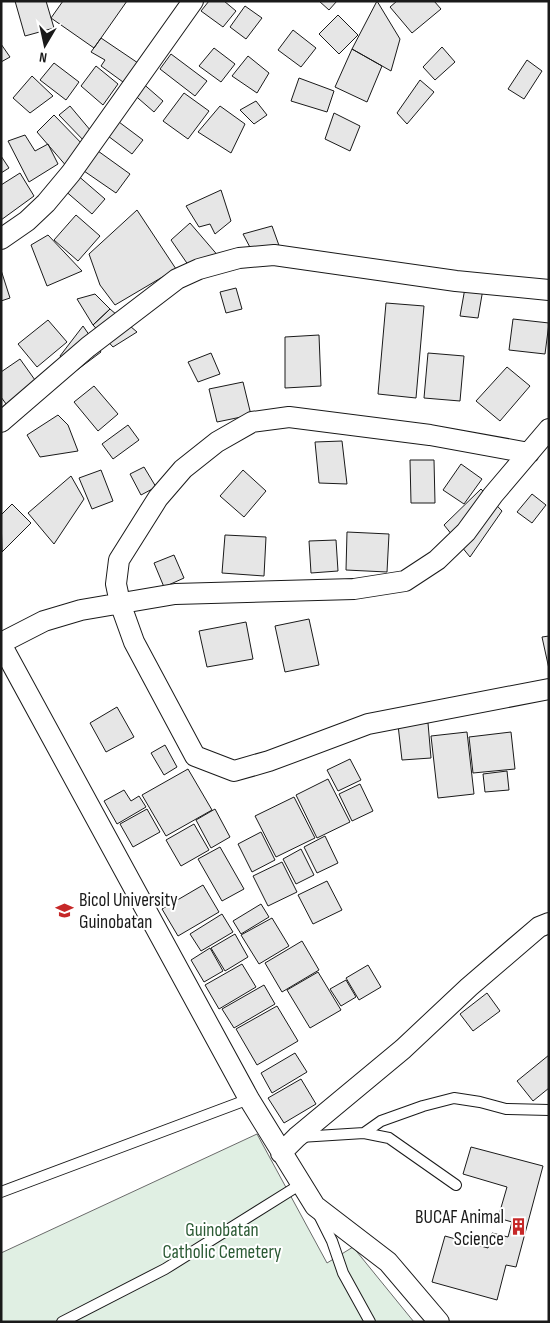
<svg xmlns="http://www.w3.org/2000/svg" width="550" height="1323" viewBox="0 0 550 1323" font-family="'Sofia Sans Condensed',sans-serif">
	<style>
		.green { fill: #e0efe3; stroke: #6a6a6a }
		.building { fill: #e6e6e6; stroke: #1a1a1a }
		.lines { fill: none; stroke-linecap: round; stroke-linejoin: round }
		.lane-casing { stroke: #1a1a1a; stroke-width: 12 }
		.street-casing { stroke: #1a1a1a; stroke-width: 22 }
		.lane { stroke: #fff; stroke-width: 10 }
		.street { stroke: #fff; stroke-width: 20 }
		.labels { text-anchor: middle; stroke-width: 4; stroke-linejoin: round; paint-order: stroke }
		.poi-label { font-size: 19px; fill: #1a1a1a; stroke: #fff; text-anchor: start }
		.park-label { font-size: 19px; fill: #2b5a34; stroke: #fff }
	</style>
	<rect width="100%" height="100%" fill="#fff"/>
	<path class="green" d="M257 1134 327 1263 353 1247 414 1322H1V1253Z"/>
	<path class="building" d="M15 1H46L54 28 25 36Z
		M63 1H127L94 48 51 18Z
		M209 1H224L236 11 223 27 201 11Z
		M319 1H337L329 10Z
		M377 1 400 39 391 71 352 49Z
		M397 1H434L441 9 412 33 390 7Z
		M245 6 262 18 246 39 230 27Z
		M338 15 358 35 339 54 319 34Z
		M293 30 316 48 301 67 278 50Z
		M101 38 138 63 123 82 101 66 105 60 91 52Z
		M1 44 10 57 1 62Z
		M442 47 455 62 435 80 423 67Z
		M214 48 235 64 221 82 199 66Z
		M352 49 382 66 367 102 335 87Z
		M171 54 207 81 195 96 160 69Z
		M248 56 269 73 257 93 232 76Z
		M527 60 542 71 524 99 508 89Z
		M54 63 79 82 66 100 40 80Z
		M96 66 118 84 103 105 81 86Z
		M32 76 53 96 30 113 13 98Z
		M299 78 334 91 327 112 291 101Z
		M420 80 434 92 407 124 397 113Z
		M140 81 163 101 154 112 131 92Z
		M184 93 209 111 188 139 163 121Z
		M256 101 267 115 254 124 240 110Z
		M70 106 96 137 88 145 59 115Z
		M220 106 245 124 231 153 198 132Z
		M334 113 360 126 350 151 325 139Z
		M54 115 86 148 68 168 37 132Z
		M115 119 143 140 132 154 104 133Z
		M25 135 35 151 48 144 58 164 29 182 8 141Z
		M98 151 130 174 116 193 84 171Z
		M1 156 9 168 1 173Z
		M20 173 34 196 1 220V185Z
		M76 174 105 199 92 214 63 189Z
		M221 190 231 221 215 234 210 224 199 227 186 206Z
		M137 210 176 269 115 305 100 285 89 254Z
		M76 215 100 236 78 261 54 240Z
		M190 223 220 258 191 269 171 240Z
		M272 226 281 251 253 253 243 234Z
		M48 235 82 271 47 286 31 245Z
		M1 270 10 298 1 301Z
		M236 288 242 309 226 313 220 292Z
		M465 288 483 289 478 318 460 316Z
		M95 294 110 309 93 325 77 299Z
		M386 303 424 306 416 398 378 394Z
		M110 309 137 332 113 347 93 325Z
		M513 319 549 323 545 354 509 350Z
		M48 320 67 342 37 367 18 344Z
		M83 326 101 352 73 373 60 356Z
		M319 335 321 386 285 388V337Z
		M211 353 220 374 198 382 188 362Z
		M428 353 464 356 460 401 424 398Z
		M20 359 40 387 9 408 1 397V372Z
		M507 367 530 386 500 421 476 401Z
		M243 382 251 415 217 422 209 389Z
		M94 386 118 414 98 431 74 402Z
		M58 415 68 425 78 451 40 457 27 435Z
		M128 425 139 440 113 459 102 444Z
		M342 441 347 484 319 483 315 442Z
		M410 460H434L435 503H411Z
		M461 464 482 479 464 504 443 490Z
		M144 467 156 487 141 495 130 474Z
		M101 470 113 501 92 509 79 478Z
		M243 470 266 491 244 517 220 496Z
		M71 476 84 499 54 544 28 513Z
		M481 489 502 511 470 557 444 525Z
		M532 494 546 505 532 523 517 512Z
		M12 504 31 523 2 552 1 515Z
		M347 532 389 534 387 572 346 570Z
		M225 535 266 537 264 576 222 573Z
		M336 540 338 571 311 573 309 541Z
		M174 555 184 578 164 587 154 563Z
		M309 619 319 665 285 672 275 626Z
		M246 622 253 659 207 667 199 631Z
		M549 636V669L542 637Z
		M117 707 134 737 106 752 90 723Z
		M428 723 431 758 402 760 398 725Z
		M467 732 474 794 438 798 431 736Z
		M511 732 515 769 473 773 469 737Z
		M165 745 177 767 164 775 151 753Z
		M350 759 361 780 338 791 327 770Z
		M188 769 212 810 166 836 142 795Z
		M507 771 509 790 485 792 483 774Z
		M328 779 350 822 317 838 296 795Z
		M360 784 373 811 352 821 339 794Z
		M124 790 131 801 139 796 146 807 117 824 104 801Z
		M294 797 315 838 276 857 255 816Z
		M147 809 160 832 133 847 120 824Z
		M215 809 230 837 211 848 196 820Z
		M194 824 209 850 181 866 166 840Z
		M261 832 275 860 252 872 238 844Z
		M325 836 338 863 317 873 304 847Z
		M220 847 244 889 222 901 198 859Z
		M301 849 314 875 296 884 283 859Z
		M282 862 297 892 268 906 253 876Z
		M327 881 342 910 313 924 298 895Z
		M203 885 219 912 178 936 162 909Z
		M261 904 269 917 241 934 233 921Z
		M222 914 233 932 201 951 190 934Z
		M272 918 289 946 259 964 241 935Z
		M235 934 248 957 225 971 211 948Z
		M302 941 319 970 282 992 265 963Z
		M210 948 223 971 204 982 191 960Z
		M242 964 256 987 219 1009 205 985Z
		M368 965 381 987 359 1000 346 978Z
		M318 972 341 1010 310 1028 287 990Z
		M346 980 356 997 341 1006 330 989Z
		M264 985 275 1004 234 1028 222 1009Z
		M487 993 500 1011 473 1031 460 1014Z
		M277 1006 298 1041 257 1065 236 1029Z
		M295 1053 307 1072 272 1093 261 1073Z
		M549 1055V1088L533 1101 517 1081Z
		M301 1079 316 1104 284 1123 268 1098Z
		M471 1147 543 1166 516 1267 506 1265 497 1300 432 1282 445 1236 488 1248 492 1233 508 1237 512 1222 498 1218 507 1187 463 1174Z"/>
	<g class="lines">
		<defs>
			<path id="lane" d="M364 1133 381 1121 423 1106 454 1098 480 1102 506 1109 549 1110
				M300 1137 364 1133 389 1138 456 1185
				M1 1192 249 1099
				M319 1215 332 1241 343 1273 370 1322
				M62 1322 165 1269 301 1184"/>
			<path id="street" d="M1 239 27 221 46 203 71 173 193 1
				M1 422 88 347 177 279 199 269 239 258 274 255 456 281 549 290
				M529 453 430 435 289 417 252 422 217 442 183 469 158 498 119 560 116 584 120 603 134 642 195 756 234 771 269 761 368 724 549 689
				M1 643 44 621 81 610 175 594 354 589 405 581 437 560 466 532 493 495 549 429
				M1 644 249 1099 315 1206 388 1262 439 1322
				M281 1153 297 1137 403 1049 469 987 539 927 549 923"/>
		</defs>
		<use href="#lane" class="lane-casing"/>
		<use href="#street" class="street-casing"/>
		<use href="#lane" class="lane"/>
		<use href="#street" class="street"/>
	</g>
	<defs>
		<symbol id="university-bare" viewBox="-9 -9 18 18"><path d="M0-5L7-2L0 1L-7-2ZM-4 1L0 2.5L4 1V4Q0 6-4 4Z" fill="#c62828" stroke="#fff" stroke-width="2.5" paint-order="stroke"/></symbol>
		<symbol id="building-bare" viewBox="-9 -9 18 18"><path d="M-4-6H4V6H1V3H-1V6H-4ZM-2.5-4.3h1.7v1.8h-1.7ZM.8-4.3h1.7v1.8H.8ZM-2.5-1h1.7V.8h-1.7ZM.8-1h1.7V.8H.8Z" fill="#c62828" stroke="#fff" stroke-width="2.5" paint-order="stroke"/></symbol>
	</defs>
	<g fill-rule="evenodd">
		<use href="#university-bare" x="52" y="898" width="25" height="25"/>
		<use href="#building-bare" x="506" y="1214" width="25" height="25"/>
	</g>
	<g class="labels">
		<g class="poi-label">
			<text x="79" y="906">Bicol University<tspan x="79" dy="22">Guinobatan</tspan></text>
			<text x="504" y="1223" text-anchor="end">BUCAF Animal<tspan x="504" dy="22">Science</tspan></text>
		</g>
		<g class="park-label">
			<text x="222" y="1236">Guinobatan<tspan x="222" dy="22">Catholic Cemetery</tspan></text>
		</g>
	</g>
	<rect width="550" height="1323" fill="none" stroke="#1a1a1a" stroke-width="5"/>
	<g transform="translate(45 45) rotate(189)" stroke="#ffffff" stroke-width="4" paint-order="stroke">
	<path d="M0-4L9 19L0 12L-9 19Z" fill="#1a1a1a"/>
	<text y="-8" font-size="14" font-weight="bold" text-anchor="middle" fill="#1a1a1a">N</text>
	</g>
</svg>
